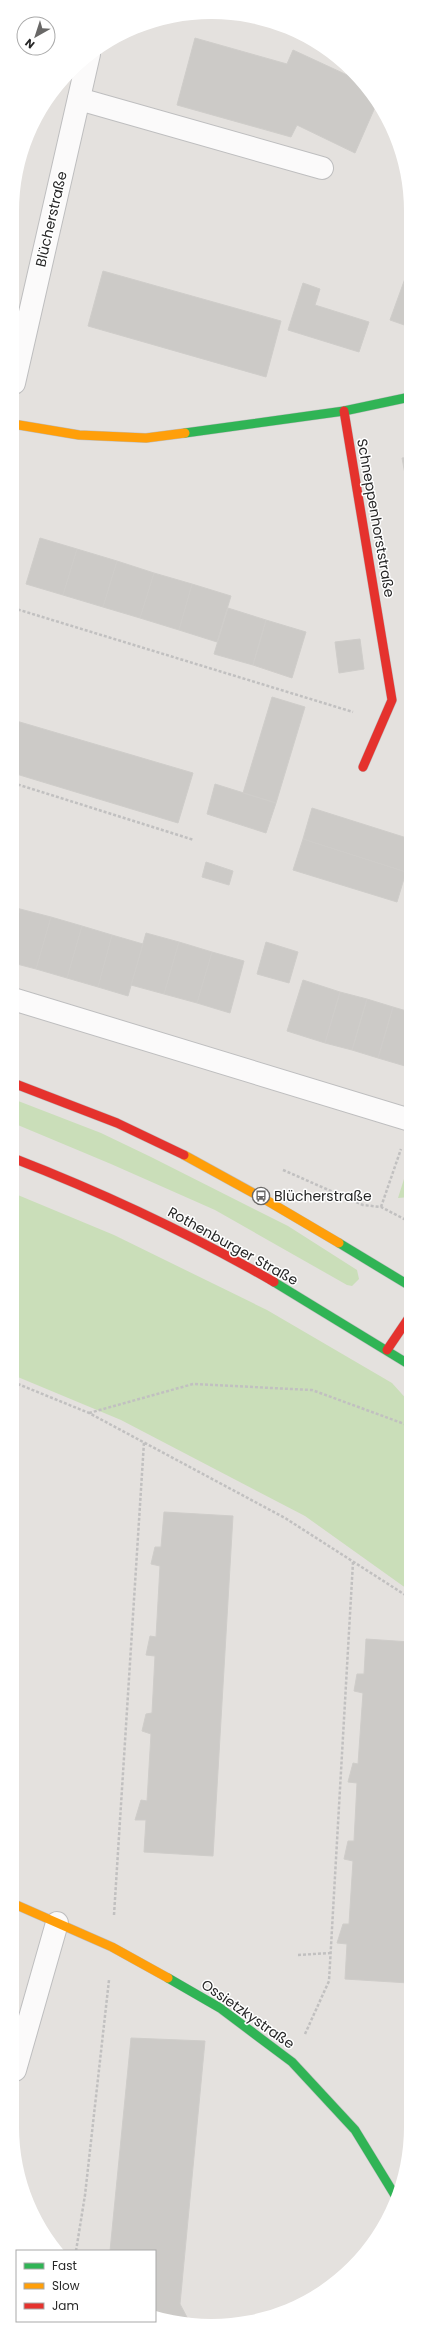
<svg xmlns="http://www.w3.org/2000/svg" width="423" height="2338" viewBox="0 0 423 2338" font-family="Poppins,sans-serif">
	<style>
		.green { fill: #cadeb9 }
		.building { fill: #cccac7; stroke: #cfcdca }
		.lines { fill: none; stroke-linecap: round; stroke-linejoin: round }
		.lane-casing { stroke: #bebebf; stroke-width: 24 }
		.street-casing { stroke: #bebebf; stroke-width: 24 }
		.fast-casing { stroke: #bebebf; stroke-width: 10 }
		.slow-casing { stroke: #bebebf; stroke-width: 10 }
		.jam-casing { stroke: #bebebf; stroke-width: 10 }
		.path { stroke: #c1c0c0; stroke-width: 2.5; stroke-dasharray: 3 2; stroke-linecap: butt }
		.lane { stroke: #fbfafa; stroke-width: 22 }
		.street { stroke: #fbfafa; stroke-width: 22 }
		.fast { stroke: #30b455; stroke-width: 9 }
		.slow { stroke: #ff9f0a; stroke-width: 9 }
		.jam { stroke: #e5322d; stroke-width: 9 }
		.labels { text-anchor: middle; stroke-width: 3; stroke-linejoin: round; paint-order: stroke }
		.street-label { font-size: 14px; fill: #272727; stroke: #fff }
		.poi-label { font-size: 14px; fill: #272727; stroke: #fff; text-anchor: start }
	</style>
	<rect width="100%" height="100%" fill="#e4e1de"/>
	<path class="green" d="M13 1099 101 1133 151 1157 288 1226 357 1270 359 1279 352 1286 347 1285 215 1210 111 1164 13 1123Z
		M410 1160V1197L398 1198Z
		M13 1193 114 1235 267 1310 392 1383 410 1403V1591L305 1516 121 1420 13 1375Z"/>
	<path class="building" d="M195 38 287 64 293 50 360 81 376 105 355 153 297 125 291 137 177 105Z
		M411 262 410 327 390 320Z
		M103 271 281 321 266 377 88 326Z
		M303 283 320 289 315 305 369 322 359 352 288 330Z
		M410 457V501L402 458Z
		M40 538 77 549 63 595 26 584Z
		M77 549 117 561 103 607 63 595Z
		M117 561 154 573 140 618 103 607Z
		M154 573 192 584 179 630 140 618Z
		M192 584 231 596 217 642 179 630Z
		M228 608 266 620 253 665 214 654Z
		M266 620 306 632 292 678 253 665Z
		M360 639 364 669 339 673 335 642Z
		M272 697 305 707 276 803 243 793Z
		M13 720 193 773 178 823 13 773Z
		M215 784 276 803 266 833 207 814Z
		M312 808 410 839V858L406 872 303 839Z
		M303 839 406 872 397 902 293 870Z
		M206 862 233 871 229 885 202 877Z
		M13 907 20 909 13 934Z
		M20 909 51 917 36 969 13 963V934Z
		M51 917 82 926 67 978 36 969Z
		M82 926 112 935 98 987 67 978Z
		M146 933 179 942 164 994 131 985Z
		M112 935 143 944 128 996 98 987Z
		M179 942 212 952 197 1003 164 994Z
		M266 942 298 952 289 983 257 974Z
		M212 952 244 961 230 1013 197 1003Z
		M303 980 340 992 325 1043 287 1031Z
		M340 992 367 999 352 1050 325 1043Z
		M367 999 393 1007 378 1058 352 1050Z
		M393 1007 410 1012V1049L405 1066 378 1058Z
		M410 1049V1068L405 1066Z
		M164 1512 233 1516 213 1856 144 1852 146 1820H135L141 1800 147 1801 151 1734 142 1731 146 1714 152 1713 155 1656 146 1655 150 1636 156 1637 160 1566 151 1564 155 1547H161Z
		M366 1639 410 1642 409 1983 345 1979 347 1944 337 1943 343 1924H349L353 1861 344 1859 348 1841H354L357 1783 348 1782 353 1763 358 1764 363 1693 354 1691 357 1674H364Z
		M131 2038 205 2041 180 2304 190 2323 155 2315V2251H110Z"/>
	<g class="lines">
		<defs>
			<path id="lane" d="M79 99 322 168
				M13 999 410 1120
				M15 2070 57 1923"/>
			<path id="street" d="M14 383 89 54"/>
			<path id="fast" d="M185 433 344 411 410 397
				M339 1243 410 1286
				M274 1282 410 1365
				M168 1978 220 2008 292 2062 355 2130 396 2197"/>
			<path id="slow" d="M13 424 79 435 146 438 185 433
				M184 1155 266 1200 339 1243
				M12 1903 112 1947 168 1978"/>
			<path id="jam" d="M344 411 392 700 363 767
				M13 1083 117 1123 184 1155
				M13 1158C103 1193 191 1234 274 1282
				M387 1350 410 1316"/>
		</defs>
		<use href="#lane" class="lane-casing"/>
		<use href="#street" class="street-casing"/>
		<use href="#fast" class="fast-casing"/>
		<use href="#slow" class="slow-casing"/>
		<use href="#jam" class="jam-casing"/>
		<path class="path" d="M13 608 353 712
			M13 783 194 840
			M283 1170 363 1205 381 1207 410 1222
			M381 1207 401 1149
			M13 1382 89 1413 285 1518 410 1598
			M89 1413 193 1384 312 1390 410 1426
			M114 1915 144 1442
			M298 1955 330 1953
			M305 2034 329 1981 353 1562
			M76 2251 85 2195 109 1980"/>
		<use href="#lane" class="lane"/>
		<use href="#street" class="street"/>
		<use href="#fast" class="fast"/>
		<use href="#slow" class="slow"/>
		<use href="#jam" class="jam"/>
	</g>
	<defs>
		<symbol id="bus-ring" viewBox="-11 -11 22 22"><circle r="9.5" fill="#fff" stroke="#696867" stroke-width="1.5"/><path d="M-5-6H5V4H4V6H2V4H-2V6H-4V4H-5ZM-3.5-4V0h7V-4ZM-3.5 1.2v1.5H-2V1.2ZM2 1.2v1.5H3.5V1.2Z" fill="#696867"/></symbol>
	</defs>
	<g fill-rule="evenodd">
		<use href="#bus-ring" x="251" y="1186" width="20" height="20"/>
	</g>
	<g class="labels">
		<g class="street-label">
			<text transform="translate(51 219) rotate(-77)" y="5">Blücherstraße</text>
			<text transform="translate(376 518) rotate(80)" y="5">Schneppenhorststraße</text>
			<text transform="translate(233 1246) rotate(29)" y="5">Rothenburger Straße</text>
			<text transform="translate(248 2014) rotate(35)" y="5">Ossietzkystraße</text>
		</g>
		<g class="poi-label">
			<text x="274" y="1201">Blücherstraße</text>
		</g>
	</g>
	<path d="M0 0H423V2338H0ZM211 19H212A192 192 0 0 1 404 211V2127A192 192 0 0 1 212 2319H211A192 192 0 0 1 19 2127V211A192 192 0 0 1 211 19Z" fill="#fff" fill-rule="evenodd"/>
	<rect x="16" y="2250" width="140" height="72" fill="#ffffff" stroke="#a9a9a9"/>
	<rect x="24" y="2263" width="20" height="6" fill="#30b455" stroke="#a9a9a9"/>
	<text x="52" y="2270" font-size="12" fill="#272727">Fast</text>
	<rect x="24" y="2283" width="20" height="6" fill="#ff9f0a" stroke="#a9a9a9"/>
	<text x="52" y="2290" font-size="12" fill="#272727">Slow</text>
	<rect x="24" y="2303" width="20" height="6" fill="#e5322d" stroke="#a9a9a9"/>
	<text x="52" y="2310" font-size="12" fill="#272727">Jam</text>
	<g transform="translate(36 36) rotate(219)"><circle r="19" fill="#ffffff" stroke="#a9a9a9"/>
	<path d="M0-3L7 15L0 10L-7 15Z" fill="#696867"/>
	<text y="-6" font-size="11" font-weight="bold" text-anchor="middle" fill="#272727">N</text>
	</g>
</svg>
